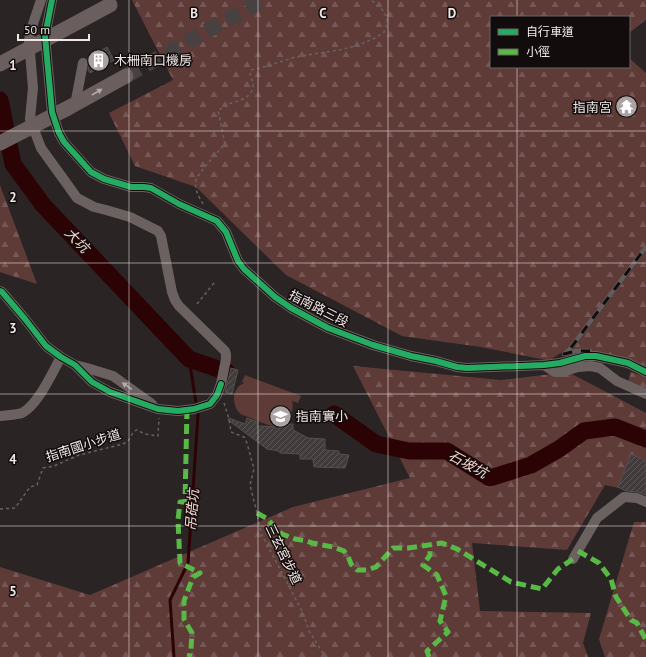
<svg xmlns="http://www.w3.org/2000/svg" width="646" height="657" viewBox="0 0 646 657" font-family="'PT Sans','Noto Sans TC',sans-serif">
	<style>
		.green { fill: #5f3b38 }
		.forest { fill: url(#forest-firs) }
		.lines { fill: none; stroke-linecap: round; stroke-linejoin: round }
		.stream { stroke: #2c0304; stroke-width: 3 }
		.river { stroke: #2c0304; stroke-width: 17 }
		.building { fill: url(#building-hatch); stroke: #544f4f }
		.highway-tunnel { stroke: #484141; stroke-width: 15; stroke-dasharray: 15 8; stroke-linecap: butt }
		.path { stroke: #696262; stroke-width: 1.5; stroke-dasharray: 3 3; stroke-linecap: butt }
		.minor { stroke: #6b6160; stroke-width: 10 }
		.highway { stroke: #6a5f5e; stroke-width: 15 }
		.rail-casing { stroke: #635c5c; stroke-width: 4.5 }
		.rail { stroke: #120d0c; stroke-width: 3; stroke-dasharray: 9; stroke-linecap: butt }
		.highway-bridge { stroke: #6a5f5e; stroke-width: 15 }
		.quiet { stroke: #58b947; stroke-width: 5; stroke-dasharray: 10 5; stroke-linecap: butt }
		.cycleway-casing { stroke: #120d0c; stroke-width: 8 }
		.cycleway { stroke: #26ab63; stroke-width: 6 }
		.oneway { fill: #b4aaa9 }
		.oneway2 { fill: #b4abaa }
		.grid { fill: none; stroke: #f0e8e7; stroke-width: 1; stroke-opacity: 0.55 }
		.labels { text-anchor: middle; stroke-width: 3; stroke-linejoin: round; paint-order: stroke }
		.poi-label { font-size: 13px; fill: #f0e8e7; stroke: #120d0c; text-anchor: start }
		.street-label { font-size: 13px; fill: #f0e8e7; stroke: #120d0c }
		.water-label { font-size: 14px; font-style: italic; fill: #f7d2ce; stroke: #120d0c }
		.grid-label { font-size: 13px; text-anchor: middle; font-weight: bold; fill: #f0e8e7; stroke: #120d0c; stroke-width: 3; stroke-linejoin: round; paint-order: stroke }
	</style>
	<defs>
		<pattern id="forest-firs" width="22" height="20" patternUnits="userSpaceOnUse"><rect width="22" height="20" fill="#5f3b38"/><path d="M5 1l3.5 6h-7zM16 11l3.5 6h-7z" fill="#765755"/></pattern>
		<pattern id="building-hatch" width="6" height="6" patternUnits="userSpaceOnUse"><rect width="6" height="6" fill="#413c3b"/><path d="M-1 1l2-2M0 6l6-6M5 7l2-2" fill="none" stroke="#5d5857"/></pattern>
	</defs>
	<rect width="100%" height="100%" fill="#2a2424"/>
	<path class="green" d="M245 375 301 396 298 403 292 401C295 412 288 426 275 426 267 426 250 417 242 415 231 407 231 388 244 383L242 382Z"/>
	<path class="forest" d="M132 0H646V20L629 33V17H491V67H629V58L646 73V244L569 348 551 359 546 360 481 347 402 336 286 275 196 187 135 166 109 113 173 80Z
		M0 185 37 284 0 272Z
		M646 251V366L573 349Z
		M353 366 501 380 568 372 646 413V494L605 485 567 550 472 543 480 611 591 613 583 643 588 657H0V567L90 595 293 507 410 478Z
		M631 372 646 377V390L628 382Z
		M634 522H646V657H605L599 639Z"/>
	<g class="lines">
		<path class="stream" d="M174 657 170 600 188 563 198 415 189 359"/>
		<path class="river" d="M0 100 13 164 43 205 189 359 227 372
			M334 414 376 444 409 451H447L490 478 531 465 559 449 584 431 615 427 646 439"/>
	</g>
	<path class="building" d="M107 47 114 60 90 73 88 70 89 61 87 58Z
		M231 368 238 370 232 394 225 392Z
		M229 418 245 424 247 418 258 422 257 426 285 427V424H293V430L308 438 325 439V450L339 451V454L349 455 345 468 314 467 313 459H300V454L280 453 279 451 267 449 228 420Z
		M631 454 646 461V495L638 492 626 491 618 487Z"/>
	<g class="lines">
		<path class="highway-tunnel" d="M126 76 263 0"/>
		<path class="path" d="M203 204C199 197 194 189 196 180 198 173 219 151 225 144L218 110C221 109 224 107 226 105 236 101 253 99 253 85 253 79 248 76 251 70L261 68 295 57 339 50 359 45 375 38 384 32 387 24V17L381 8 371 0
			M197 304 214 283
			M224 403 229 419 231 432 244 437 247 443 254 469 250 485 257 513 261 533 303 613 309 631 323 653 327 657
			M0 509 15 508 30 487 37 485 43 468 54 466 79 455 123 444 128 441 134 431 137 430 145 434 158 436 159 418"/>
		<path class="minor" d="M52 0 45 36 52 112 59 133 64 142 91 172 104 179 131 187H144L151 188 179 204 217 221 226 232 238 261 244 269 275 297 291 308 328 328 373 345 411 356 436 361 457 367 467 368 544 365 560 363 585 356H596L628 363 646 372
			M75 105 83 63
			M0 291 2 292 25 319 46 346 61 357 75 365 92 382 110 392 158 409 178 411 194 409 210 404 217 395 221 384 226 359V354L225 351 179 306 175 300 172 292 161 236 158 231 130 217 106 210 94 207 77 198 41 148 30 119 33 88 29 41 30 33 41 0
			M75 365 87 368 113 376 152 404
			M544 365 555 372H562L578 367 591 366 600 368 617 381 646 394
			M0 416C6 415 16 415 22 413 38 405 52 373 61 357
			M573 559 597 518 624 497 637 498 646 502"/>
		<path class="highway" d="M68 108 126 76"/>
		<defs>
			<path id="rail" d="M590 351H576L564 354 570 349 646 247"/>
		</defs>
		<use href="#rail" class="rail-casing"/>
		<use href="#rail" class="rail"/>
		<path class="highway-bridge" d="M0 64 110 5
			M0 143 68 108"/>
		<path class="quiet" d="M187 409 185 502H180L178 520 180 563 200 573 193 577 184 601V619L192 633 191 649 189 657
			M257 513 266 518 282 534 295 539 307 541 312 543 333 547 344 551 348 556 351 564 357 570H367L376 567 393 548H408L442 543 457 549 511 582 542 589 558 569 573 559
			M578 551 599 563 611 579 616 597 631 620 637 623 646 640
			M429 657 427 651 448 632 440 621 446 596 437 575 423 565 430 555V545"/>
		<defs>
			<path id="cycleway" d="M52 0 45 36 52 112 59 133 64 142 91 172 104 179 131 187H144L151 188 179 204 217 221 226 232 238 261 244 269 275 297 291 308 328 328 373 345 411 356 436 361 457 367 467 368 544 365 560 363 585 356H596L628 363 646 372
				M0 291 2 292 25 319 46 346 61 357 75 365 92 382 110 392 158 409 178 411 194 409 210 404 217 395 221 384"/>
		</defs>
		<use href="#cycleway" class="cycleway-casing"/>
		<use href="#cycleway" class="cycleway"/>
	</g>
	<defs><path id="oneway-solid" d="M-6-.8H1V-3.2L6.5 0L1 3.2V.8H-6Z"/></defs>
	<use class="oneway" href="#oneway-solid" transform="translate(97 92) rotate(-30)"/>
	<use class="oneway2" href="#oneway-solid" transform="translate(127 386) rotate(-145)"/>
	<path class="grid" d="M129 0V657M258 0V657M388 0V657M517 0V17M517 67V657M0 131H646M0 263H646M0 394H646M0 526H646"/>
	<defs>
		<symbol id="building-disc" viewBox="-11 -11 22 22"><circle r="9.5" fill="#aba3a3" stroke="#120d0c"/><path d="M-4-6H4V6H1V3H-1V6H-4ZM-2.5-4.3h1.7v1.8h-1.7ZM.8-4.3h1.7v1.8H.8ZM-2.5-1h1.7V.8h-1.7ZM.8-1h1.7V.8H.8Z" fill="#fff"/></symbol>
		<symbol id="temple-disc" viewBox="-11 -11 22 22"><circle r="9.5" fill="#aba3a3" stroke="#120d0c"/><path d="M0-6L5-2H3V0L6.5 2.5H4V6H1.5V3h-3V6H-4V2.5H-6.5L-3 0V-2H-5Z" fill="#fff"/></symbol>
		<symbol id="school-disc" viewBox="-11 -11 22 22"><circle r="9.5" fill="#aba3a3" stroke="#120d0c"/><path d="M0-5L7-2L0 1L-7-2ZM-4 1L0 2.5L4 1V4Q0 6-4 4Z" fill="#fff"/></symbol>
	</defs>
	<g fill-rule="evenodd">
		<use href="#building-disc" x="86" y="48" width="25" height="25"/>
		<use href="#temple-disc" x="614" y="94" width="25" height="25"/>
		<use href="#school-disc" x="268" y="404" width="25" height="25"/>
	</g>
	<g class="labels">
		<g class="poi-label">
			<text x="114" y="65">木柵南口機房</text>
			<text x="612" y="112" text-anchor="end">指南宮</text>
			<text x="296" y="421">指南實小</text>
		</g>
		<g class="street-label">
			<text transform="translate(319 308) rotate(27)" y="5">指南路三段</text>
			<text transform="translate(83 445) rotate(-18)" y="5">指南國小步道</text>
			<text transform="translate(284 554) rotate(64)" y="5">三玄宮步道</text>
		</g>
		<g class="water-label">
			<text transform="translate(77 240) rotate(46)" y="5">大坑</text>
			<text transform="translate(468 464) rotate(29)" y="5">石坡坑</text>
			<text transform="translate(192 510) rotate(-86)" y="5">吊硞坑</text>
		</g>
	</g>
	<g class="grid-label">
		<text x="194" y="18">B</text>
		<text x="323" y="18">C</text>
		<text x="452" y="18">D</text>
		<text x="13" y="70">1</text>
		<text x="13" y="202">2</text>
		<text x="13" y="333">3</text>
		<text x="13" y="464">4</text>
		<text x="13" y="596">5</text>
	</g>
	<rect x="490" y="16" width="140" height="52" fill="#120d0c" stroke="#6b6564"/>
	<rect x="498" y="29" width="20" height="6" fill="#26ab63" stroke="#6b6564"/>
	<text x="526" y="36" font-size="12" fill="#f0e8e7">自行車道</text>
	<rect x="498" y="49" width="20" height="6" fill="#58b947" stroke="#6b6564"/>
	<text x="526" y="56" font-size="12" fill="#f0e8e7">小徑</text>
	<path d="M18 34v6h71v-6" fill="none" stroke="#f0e8e7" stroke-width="2"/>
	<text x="24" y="34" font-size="12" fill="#f0e8e7" stroke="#120d0c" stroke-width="3" paint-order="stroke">50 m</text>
</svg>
